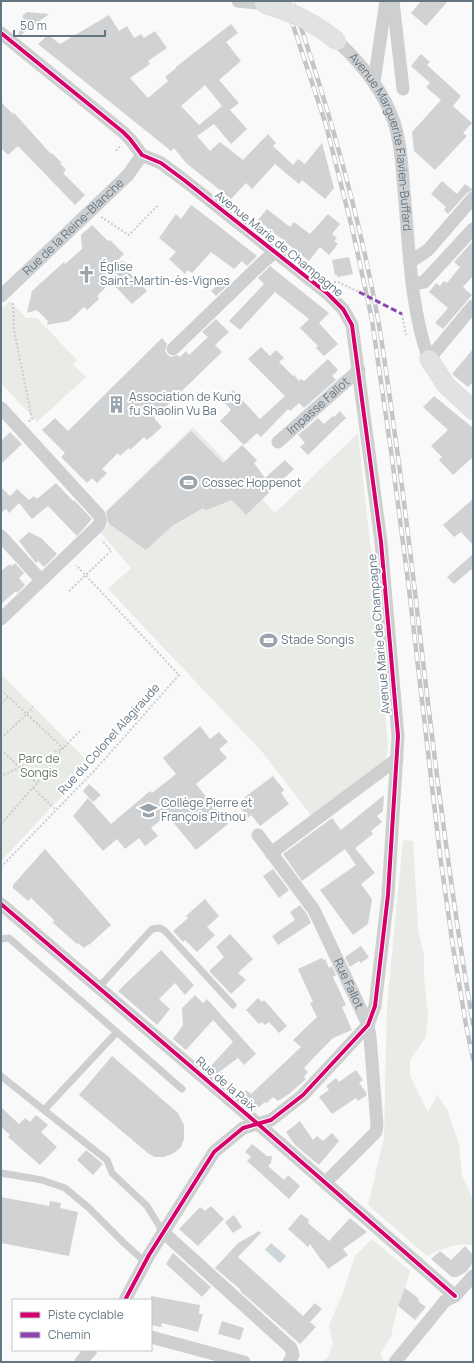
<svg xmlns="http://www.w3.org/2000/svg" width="474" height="1363" viewBox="0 0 474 1363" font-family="Manrope,sans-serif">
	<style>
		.green { fill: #e8ebe6 }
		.water { fill: #ced6d9 }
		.building { fill: #d0d2d3; fill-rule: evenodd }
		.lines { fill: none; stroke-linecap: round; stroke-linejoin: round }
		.secondary-casing { stroke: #d5d6d7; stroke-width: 19 }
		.path { stroke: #cbcccd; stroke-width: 2; stroke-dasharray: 2 2; stroke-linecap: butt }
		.service { stroke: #cecfd0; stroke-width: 7 }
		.minor { stroke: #cecfd0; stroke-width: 13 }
		.secondary { stroke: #e1e2e2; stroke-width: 18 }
		.rail-casing { stroke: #c3c5c6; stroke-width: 4.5 }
		.rail { stroke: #fff; stroke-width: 3; stroke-dasharray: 9; stroke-linecap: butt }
		.secondary-bridge-casing { stroke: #d5d6d7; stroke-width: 19; stroke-linecap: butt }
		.secondary-bridge { stroke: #e1e2e2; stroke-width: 18 }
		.quiet { stroke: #8e44ad; stroke-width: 3; stroke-dasharray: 6 3; stroke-linecap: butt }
		.cycleway-casing { stroke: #fff; stroke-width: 6 }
		.cycleway { stroke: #d6006c; stroke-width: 4 }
		.labels { text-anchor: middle; stroke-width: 4; stroke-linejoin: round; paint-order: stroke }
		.street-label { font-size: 12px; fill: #657683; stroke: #fff }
		.poi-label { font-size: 12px; fill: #657683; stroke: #fff; text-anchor: start }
		.park-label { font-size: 12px; fill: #687a64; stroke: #fff }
	</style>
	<rect width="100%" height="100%" fill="#f9f9f9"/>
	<path class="green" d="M10 301 26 318H37L77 360 73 365 86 377 37 422 1 383V310Z
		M193 427 275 513 358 433 377 607 388 748 386 759 382 766 313 818 263 753 108 589 131 568 100 532 113 519 106 511Z
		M1 674 91 765 1 861Z
		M403 840 413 841 418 927 424 956V978L428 1013 426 1037 410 1060V1076L428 1112 437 1095 447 1109 459 1144 462 1175 473 1200V1245C456 1243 442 1249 427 1256L368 1205 384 1138 387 1006Z
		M372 1239 410 1271 405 1288 398 1306 391 1336 380 1354 385 1362H321L328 1357 333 1344 329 1325 344 1290 355 1256Z"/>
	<path class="water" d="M271 1243 286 1256 280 1263 265 1250Z"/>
	<path class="building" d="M421 1H448L426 26 411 13Z
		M27 12 49 14 18 37 23 15Z
		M109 15 119 31 127 26 134 38 141 34 144 38 155 31 167 48 148 61 150 64 130 78 148 98 168 81 165 77 176 68V67L231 24 238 33 226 42 241 61 219 80 239 103 230 110 247 129 231 144 214 124 197 136 210 151 220 142 243 160 268 134 276 143 273 146 293 165 298 159 305 164 322 143 334 188 325 199 302 180 299 184 275 164 252 189 246 183 231 199 186 163 174 148 171 151 38 44 48 35 60 44ZM205 85 222 106 199 125 181 106Z
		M421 54 430 62 427 65 461 96 453 106 472 123 463 133 467 136 435 170 414 151 412 132 441 100 426 87 430 83 411 66Z
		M1 102 13 114 14 113 51 154 52 153 62 163H60L66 170 63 173 85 195 75 205 18 146 8 155 1 148Z
		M442 181 457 194 465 184 473 190 467 193 448 214 444 210 446 207 431 194Z
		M191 205 211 220 257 256 247 266 242 261 234 269 211 252 192 273 188 270 185 274 169 259 176 252 159 238 176 214 181 219Z
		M267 209 290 227 294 222 310 234 328 214 340 224 332 234 337 238 334 241 338 244 329 255 320 247 309 261 258 220Z
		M92 225 108 241 110 240 124 254 118 260 131 264 130 273 147 291 132 304 111 282 97 296 99 299 87 310 84 307 69 321 47 325 48 321 37 310 27 313 32 291 64 262 65 264 82 249 81 235Z
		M473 241V276L463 287 472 295 443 329 435 323 448 308 429 292 436 283 440 286 444 281 447 283 460 267 454 262Z
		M349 257 353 274 338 277 337 275H335L332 260Z
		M270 266 329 313 319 323 338 344 324 356 316 348 318 346 300 328 309 319 275 292 240 330 229 321 264 284 258 278Z
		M224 278 229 284 216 296 211 291Z
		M216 319 229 332 215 345 222 352 154 418 162 427 150 438V437L147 440 144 437 130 450 129 448 120 456 118 453 102 469 107 473 97 483 92 478 87 483 61 457 65 453 42 430 55 418 68 431 162 338 167 344 165 351 168 355 171 357 178 355 180 357 186 351 189 355 208 337 202 332Z
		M261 347 270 356 276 350 284 358 279 362 293 376 294 375 299 381 301 379 304 381 328 359 338 370 332 376 336 380 304 408 299 403 290 411 288 409 261 437 257 433 244 445 220 421 231 410 222 400 233 390 260 419 285 396 248 359Z
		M473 349V382L468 387 452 374Z
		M434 396 473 428V457L453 475 439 460 442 457 431 446 448 430 423 407Z
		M340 411 346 418 308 455 300 447 305 443 298 435 318 418 324 424 333 416 334 417Z
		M191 431 223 463 242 445 257 460 254 463 265 478 285 460 294 469 246 515 232 500 206 510 203 508 172 526 146 550 108 523 106 512Z
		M10 432 22 444 1 464V441Z
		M56 483 73 501 74 500 92 519 77 536 48 506 32 519 19 503 9 513 6 509 1 513V487L10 496 17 489 29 500 34 496 37 499Z
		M473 499V545L461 532 454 537 443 525Z
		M29 532 41 538 57 554 44 567 38 561 36 563 19 541Z
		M473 554V568L454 584 447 577Z
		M15 563 24 573 19 578 25 585 17 593 16 591 1 604V571L10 564 12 566Z
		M200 726 210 739 219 732 228 742 219 749 227 758 196 784 228 824 196 850 167 815 151 828 158 836 145 846 139 838 125 849 117 839 103 851 73 816 88 798 111 824 150 791 152 793 176 774 163 758Z
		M273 776 284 790 281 793 289 804 260 826 251 815 248 818 237 803Z
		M89 784 101 795 93 802 83 791Z
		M384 795 383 811 377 816 382 822 371 831 373 834 355 848 375 873 361 884 372 899 368 924 353 935 320 890 356 865 345 849 302 881 283 854 332 818 341 830Z
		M45 849 111 925 89 945V944L84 948 78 943 77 944 52 922 55 921 31 898 28 901 13 888V885Z
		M273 869 289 890 279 898 263 876Z
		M205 899 219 916 207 927 215 935 197 952 185 940 183 942 173 931 188 918 186 916Z
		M300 905 307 914 311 923 278 945 272 936 295 920 290 912Z
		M230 934 253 959 238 973 246 980 231 994 209 971 224 957 216 947Z
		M361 946 369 957 361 963 359 961 350 967 345 957Z
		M161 950 194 985 185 995 175 983 159 999 170 1009 157 1025 118 991Z
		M322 958 323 960 325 959 329 968 332 966 336 975 333 977 346 1005 342 1007 352 1030 333 1038 322 1049 304 1068 308 1072 304 1077 306 1079 289 1094 278 1101 273 1097 267 1103 265 1102 255 1110 240 1097 246 1090 251 1094 301 1047 293 1040 317 1017 310 1003 313 1002 298 969Z
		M195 995 203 1003 207 999 256 1054 244 1065 238 1058 215 1075 208 1069 233 1042 213 1020 186 1050 173 1039 183 1025 182 1008Z
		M258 998 262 1002 264 1000 287 1026 279 1033 269 1022 265 1025 262 1022 259 1024 246 1010Z
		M112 1056 178 1113 184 1125V1139L181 1147 174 1153 164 1157H155L149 1154 79 1095Z
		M356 1070 363 1080 359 1083 366 1092 367 1095 358 1101 356 1098 332 1114 319 1097 329 1090 326 1086 336 1078 339 1082Z
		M1 1107 19 1124 25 1118 30 1122 36 1115 48 1125 41 1132 57 1147 40 1165 8 1137 10 1135 1 1127Z
		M300 1121 313 1140 317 1136 323 1141 332 1133 339 1141 319 1165 295 1145 286 1132Z
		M252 1144 267 1156H272L271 1163 268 1166 284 1180 288 1175 300 1186 289 1199 247 1161 251 1157 245 1152Z
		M86 1150 103 1164 93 1175 77 1160Z
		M1 1197 49 1206 50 1201 61 1203 60 1208 78 1212 69 1256 1 1243Z
		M211 1206 224 1219 198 1246 179 1229 200 1207 205 1211Z
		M301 1214 309 1220 308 1223 329 1241 350 1218 367 1232 343 1249 348 1255 328 1269 323 1261H322L310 1244 308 1247 288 1229Z
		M234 1215 242 1227 233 1233 225 1222Z
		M259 1231 261 1233 238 1257 303 1316 315 1303 322 1309 310 1322 316 1327 300 1344 291 1336 240 1291 241 1290 215 1268 238 1243Z
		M465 1246 473 1255V1263L466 1272 457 1277H452L431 1259 440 1251 451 1260Z
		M173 1253 211 1287 202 1297 166 1264Z
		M405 1288 418 1298 419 1302 426 1307 415 1320 398 1306Z
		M151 1296 200 1305 199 1314H203L198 1332 162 1323 161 1327 151 1325Z
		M222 1321 244 1328 240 1340 218 1334Z"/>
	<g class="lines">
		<defs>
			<path id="secondary" d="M429 359 446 385 473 410"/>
		</defs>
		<use href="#secondary" class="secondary-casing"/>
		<path class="path" d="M116 151 120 146
			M101 217 129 235 158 205
			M334 282H338L359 292
			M13 303 14 330 32 419 28 422
			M402 314 406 335
			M69 591 111 551 102 540
			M1 690 63 748 1 776
			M1 704 8 697
			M1 738 27 714 33 706
			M1 750 37 783
			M33 788 56 810
			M1 824 37 783 63 748 81 730
			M1 867 95 770 179 675 76 565"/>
		<path class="service" d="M1 939 9 938 182 1089
			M99 987 152 929 160 928 165 931 233 1005
			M1 1076 107 1160 112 1173 147 1206 163 1232
			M44 1110 117 1032
			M1 1173 42 1180 65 1188 89 1208 124 1243 145 1262"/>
		<g class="minor">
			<path d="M238 1 264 4"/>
			<path d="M393 1 403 89"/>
			<path d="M1 33 123 132 130 139 142 155 161 163 184 180 328 294 343 309 352 325 381 542 398 736 388 895 375 1006 368 1025 303 1095 271 1120 243 1128 214 1152 149 1255 125 1300"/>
			<path id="s1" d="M337 41C361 63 383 90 394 122 401 144 402 168 404 191 409 244 410 309 429 359L473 306"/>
			<path d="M374 82 386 1"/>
			<path d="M410 262 428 250 473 198"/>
			<path d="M412 284 424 282 473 229"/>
			<path id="s2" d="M1 296 128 175 142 155"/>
			<path d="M173 349 263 262 275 252"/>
			<path d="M1 408 99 515C101 520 101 522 97 527L1 619"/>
			<path id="s3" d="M278 442 359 370"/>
			<path d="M1 536 41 580"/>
			<path id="s4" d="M258 835 314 910 363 1014 368 1025 370 1037 377 1125 376 1132 325 1183"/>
			<path d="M271 853 397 759"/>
			<path d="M1 904 258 1124 455 1296"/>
			<path d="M163 1232 291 1348 293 1355 289 1362"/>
			<path d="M151 1337 244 1362"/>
			<path d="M81 1362 91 1350"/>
			<path d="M395 1362 445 1301 455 1296 473 1276"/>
		</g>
		<use href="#secondary" class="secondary"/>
		<defs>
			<path id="rail" d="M285 1 326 125 353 232 372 320 391 451 408 581 440 855 453 947 466 1025 473 1059
				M292 1C328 105 358 210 378 319 384 355 389 391 394 428 404 497 412 566 420 635 435 765 451 895 473 1024"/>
		</defs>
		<use href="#rail" class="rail-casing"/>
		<use href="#rail" class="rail"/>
		<defs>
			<path id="secondary-bridge" d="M264 4C293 12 313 22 337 41"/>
		</defs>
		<use href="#secondary-bridge" class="secondary-bridge-casing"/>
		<use href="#secondary-bridge" class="secondary-bridge"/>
		<path class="quiet" d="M359 292 402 314"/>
		<defs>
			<path id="cycleway" d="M1 33 123 132 130 139 142 155 161 163 184 180 328 294 343 309 352 325 381 542 398 736 388 895 375 1006 368 1025 303 1095 271 1120 243 1128 214 1152 149 1255 125 1300
				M1 904 258 1124 455 1296"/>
		</defs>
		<use href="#cycleway" class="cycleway-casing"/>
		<use href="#cycleway" class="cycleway"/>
	</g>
	<defs>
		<symbol id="church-bare" viewBox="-9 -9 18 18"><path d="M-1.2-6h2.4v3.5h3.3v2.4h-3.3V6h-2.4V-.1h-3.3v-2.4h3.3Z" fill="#99a4ac" stroke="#fff" stroke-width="2.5" paint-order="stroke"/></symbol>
		<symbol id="building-bare" viewBox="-9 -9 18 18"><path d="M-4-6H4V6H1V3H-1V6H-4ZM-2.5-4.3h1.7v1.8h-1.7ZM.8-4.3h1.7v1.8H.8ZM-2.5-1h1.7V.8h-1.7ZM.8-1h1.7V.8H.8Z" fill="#99a4ac" stroke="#fff" stroke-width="2.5" paint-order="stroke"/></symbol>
		<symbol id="stadium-bare" viewBox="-9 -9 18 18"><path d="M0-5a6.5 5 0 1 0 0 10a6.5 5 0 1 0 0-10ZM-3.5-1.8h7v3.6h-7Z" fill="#99a4ac" stroke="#fff" stroke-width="2.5" paint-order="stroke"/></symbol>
		<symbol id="school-bare" viewBox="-9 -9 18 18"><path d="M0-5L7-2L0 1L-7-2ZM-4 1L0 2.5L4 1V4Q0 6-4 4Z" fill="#99a4ac" stroke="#fff" stroke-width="2.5" paint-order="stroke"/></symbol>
	</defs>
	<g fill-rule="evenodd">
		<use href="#church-bare" x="74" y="262" width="25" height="25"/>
		<use href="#building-bare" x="104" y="392" width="25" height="25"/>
		<use href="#stadium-bare" x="176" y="470" width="25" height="25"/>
		<use href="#stadium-bare" x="256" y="628" width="25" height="25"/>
		<use href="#school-bare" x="136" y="798" width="25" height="25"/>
	</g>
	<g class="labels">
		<g class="street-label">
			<text dy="4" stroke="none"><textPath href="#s1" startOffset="115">Avenue Marguerite Flavien-Buffard</textPath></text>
			<text dy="4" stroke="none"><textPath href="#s2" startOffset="100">Rue de la Reine-Blanche</textPath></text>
			<text transform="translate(279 244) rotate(39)" y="4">Avenue Marie de Champagne</text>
			<text dy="4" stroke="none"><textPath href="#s3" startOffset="54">Impasse Fallot</textPath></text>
			<text transform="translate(379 634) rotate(-95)" y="4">Avenue Marie de Champagne</text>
			<text transform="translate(109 739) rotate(-48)" y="4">Rue du Colonel Alagiraude</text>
			<text dy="4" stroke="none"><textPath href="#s4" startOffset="175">Rue Fallot</textPath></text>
			<text transform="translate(226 1084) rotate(41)" y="4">Rue de la Paix</text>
		</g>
		<g class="poi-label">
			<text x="100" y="271">Église<tspan x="100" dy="14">Saint-Martin-ès-Vignes</tspan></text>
			<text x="129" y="401">Association de Kung<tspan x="129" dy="14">fu Shaolin Vu Ba</tspan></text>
			<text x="202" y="487">Cossec Hoppenot</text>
			<text x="281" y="644">Stade Songis</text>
			<text x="161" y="807">Collège Pierre et<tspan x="161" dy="14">François Pithou</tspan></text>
		</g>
		<g class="park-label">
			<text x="39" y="763">Parc de<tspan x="39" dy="14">Songis</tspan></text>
		</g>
	</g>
	<rect width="474" height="1363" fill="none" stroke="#657683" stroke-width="4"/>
	<rect x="12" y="1299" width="140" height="52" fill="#ffffff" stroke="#c1c8cd"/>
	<rect x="20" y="1312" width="20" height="6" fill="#d6006c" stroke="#c1c8cd"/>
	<text x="48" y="1319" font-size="12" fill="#657683">Piste cyclable</text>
	<rect x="20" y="1332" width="20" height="6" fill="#8e44ad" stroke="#c1c8cd"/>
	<text x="48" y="1339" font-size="12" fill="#657683">Chemin</text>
	<path d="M14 30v6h91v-6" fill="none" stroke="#657683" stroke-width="2"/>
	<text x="20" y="30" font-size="12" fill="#657683" stroke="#ffffff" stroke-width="3" paint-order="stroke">50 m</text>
</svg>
